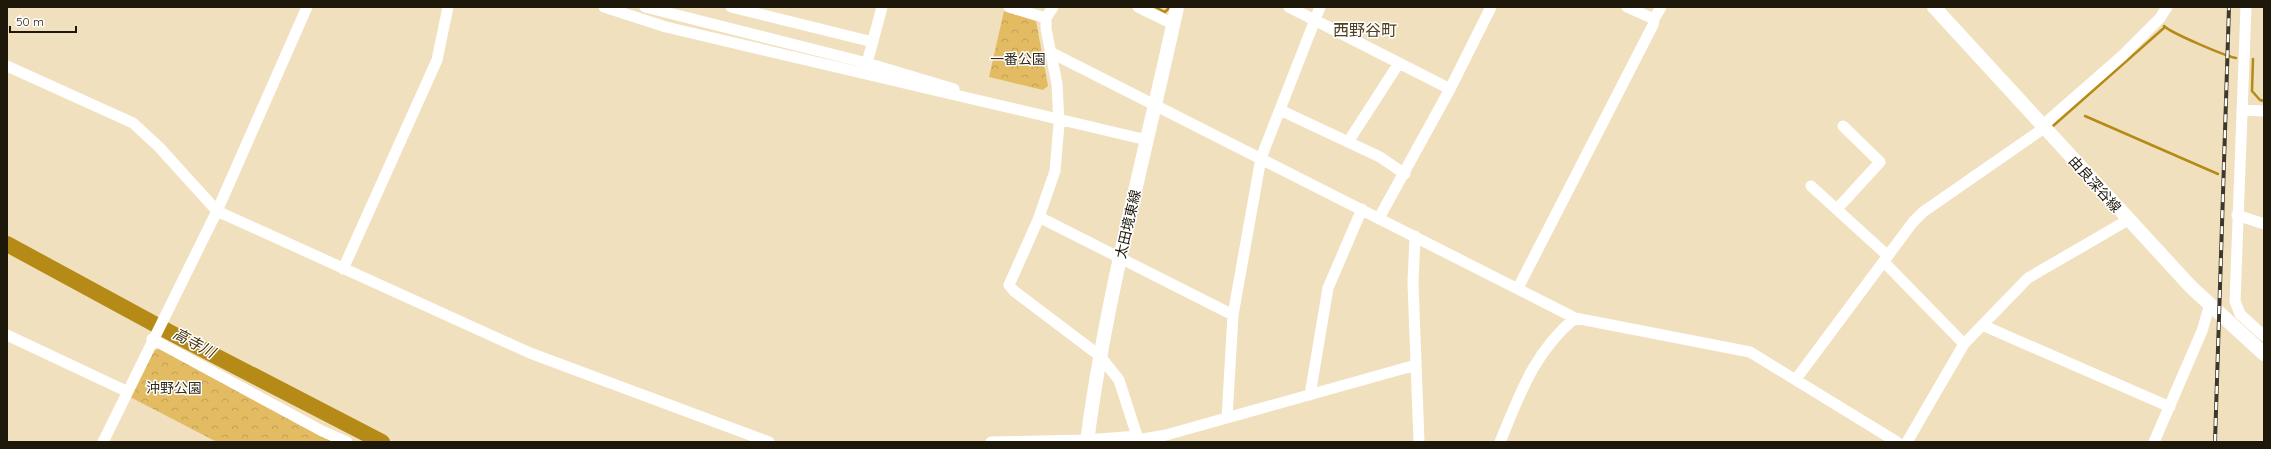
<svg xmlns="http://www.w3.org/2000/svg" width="2271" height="449" viewBox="0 0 2271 449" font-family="Quicksand,'Noto Sans JP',sans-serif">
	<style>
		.park { fill: url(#park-crowns) }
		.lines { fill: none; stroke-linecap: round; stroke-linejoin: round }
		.stream { stroke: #b58a17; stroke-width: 2.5 }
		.river { stroke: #b58a17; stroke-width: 16 }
		.minor { stroke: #fff; stroke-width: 11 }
		.major { stroke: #fff; stroke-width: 14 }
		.rail-casing { stroke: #3f3727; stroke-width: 4 }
		.rail { stroke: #fff; stroke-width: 2.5; stroke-dasharray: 8; stroke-linecap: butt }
		.labels { text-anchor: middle; stroke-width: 3; stroke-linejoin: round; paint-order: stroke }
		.park-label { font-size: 14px; fill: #332b19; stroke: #fff }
		.street-label { font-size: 14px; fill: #1e180b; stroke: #fff }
		.water-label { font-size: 15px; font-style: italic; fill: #433104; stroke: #fff }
		.quarter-label { font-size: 16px; fill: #4c3e1f; stroke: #fff }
	</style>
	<defs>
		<pattern id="park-crowns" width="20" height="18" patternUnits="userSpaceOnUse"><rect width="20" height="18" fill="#e3bb63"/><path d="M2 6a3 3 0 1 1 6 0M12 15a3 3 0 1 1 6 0" fill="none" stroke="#c2a055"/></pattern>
	</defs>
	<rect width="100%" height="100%" fill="#f1e0bd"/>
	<path class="park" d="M1004 11 1036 21 1048 86 1043 90 989 77Z
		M160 348 337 442H217L130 397 153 351Z"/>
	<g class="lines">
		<path class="stream" d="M1155 7 1165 12 1170 7
			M2164 26C2171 33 2225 56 2236 58
			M2253 59 2252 91 2260 100 2264 101
			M2085 116 2218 174
			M2053 126 2165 27"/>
		<path class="river" d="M7 244 171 333 382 442"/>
		<path class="minor" d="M604 7 666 27 1147 140
			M645 7 867 63 954 89
			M731 7 873 42
			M1009 7 1046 18
			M1053 7 1046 18V29L1057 84 1059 124 1055 171 1038 220 1009 285 1014 291 1100 356 1119 380 1137 436V442
			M1138 7 1173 24
			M1289 7 1450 89
			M1627 7 1654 19 1661 7
			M2246 7 2235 301 2240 314 2264 336
			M1050 52 1575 318 1750 352 1897 442
			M867 63 882 7
			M7 66 133 123 159 147 217 211 530 353 769 442
			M1280 110 1380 157 1405 174
			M2242 110 2264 111
			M2042 126 2122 56 2160 18 2167 7
			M1348 142 1399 63
			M1811 186 1888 256
			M1837 209 1880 162 1843 126
			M2237 215 2264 224
			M1039 217 1233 315
			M1379 218 1450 89 1491 7
			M1415 236 1413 283 1419 442
			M1884 262 1964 344
			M343 269 437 60 448 7
			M1518 288 1653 25 1654 19
			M1982 325 2170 407
			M7 335 126 391
			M152 339 322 431 347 442
			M1796 379 1913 222 1923 212 2044 128
			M1310 395 1328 288 1362 209
			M1227 418 1233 315 1261 158 1320 7
			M1137 440 1166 435 1416 365
			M103 442 217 211 307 7
			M991 442 1087 440 1137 436
			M1500 442C1520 394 1534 352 1575 318
			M1907 442 1964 344 2028 278 2128 220
			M2154 442 2202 331 2210 304"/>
		<path class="major" d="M1934 7 2191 287 2264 354
			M1087 442C1106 295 1146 152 1177 7"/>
		<defs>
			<path id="rail" d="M2215 442 2229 7"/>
		</defs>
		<use href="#rail" class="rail-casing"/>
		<use href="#rail" class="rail"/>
	</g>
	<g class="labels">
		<g class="park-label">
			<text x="1018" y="64">一番公園</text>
			<text x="174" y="393">沖野公園</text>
		</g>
		<g class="street-label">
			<text transform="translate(2095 184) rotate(48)" y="5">由良深谷線</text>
			<text transform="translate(1128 224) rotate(-77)" y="5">太田境東線</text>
		</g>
		<g class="water-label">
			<text transform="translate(194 343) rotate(28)" y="5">高寺川</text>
		</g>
		<g class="quarter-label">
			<text x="1365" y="36">西野谷町</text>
		</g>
	</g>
	<rect width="2271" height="449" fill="none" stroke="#1e180b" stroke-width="16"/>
	<path d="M10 26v6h66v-6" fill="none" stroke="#1e180b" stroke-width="2"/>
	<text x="16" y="26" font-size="12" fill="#1e180b" stroke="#ffffff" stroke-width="3" paint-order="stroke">50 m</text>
</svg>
